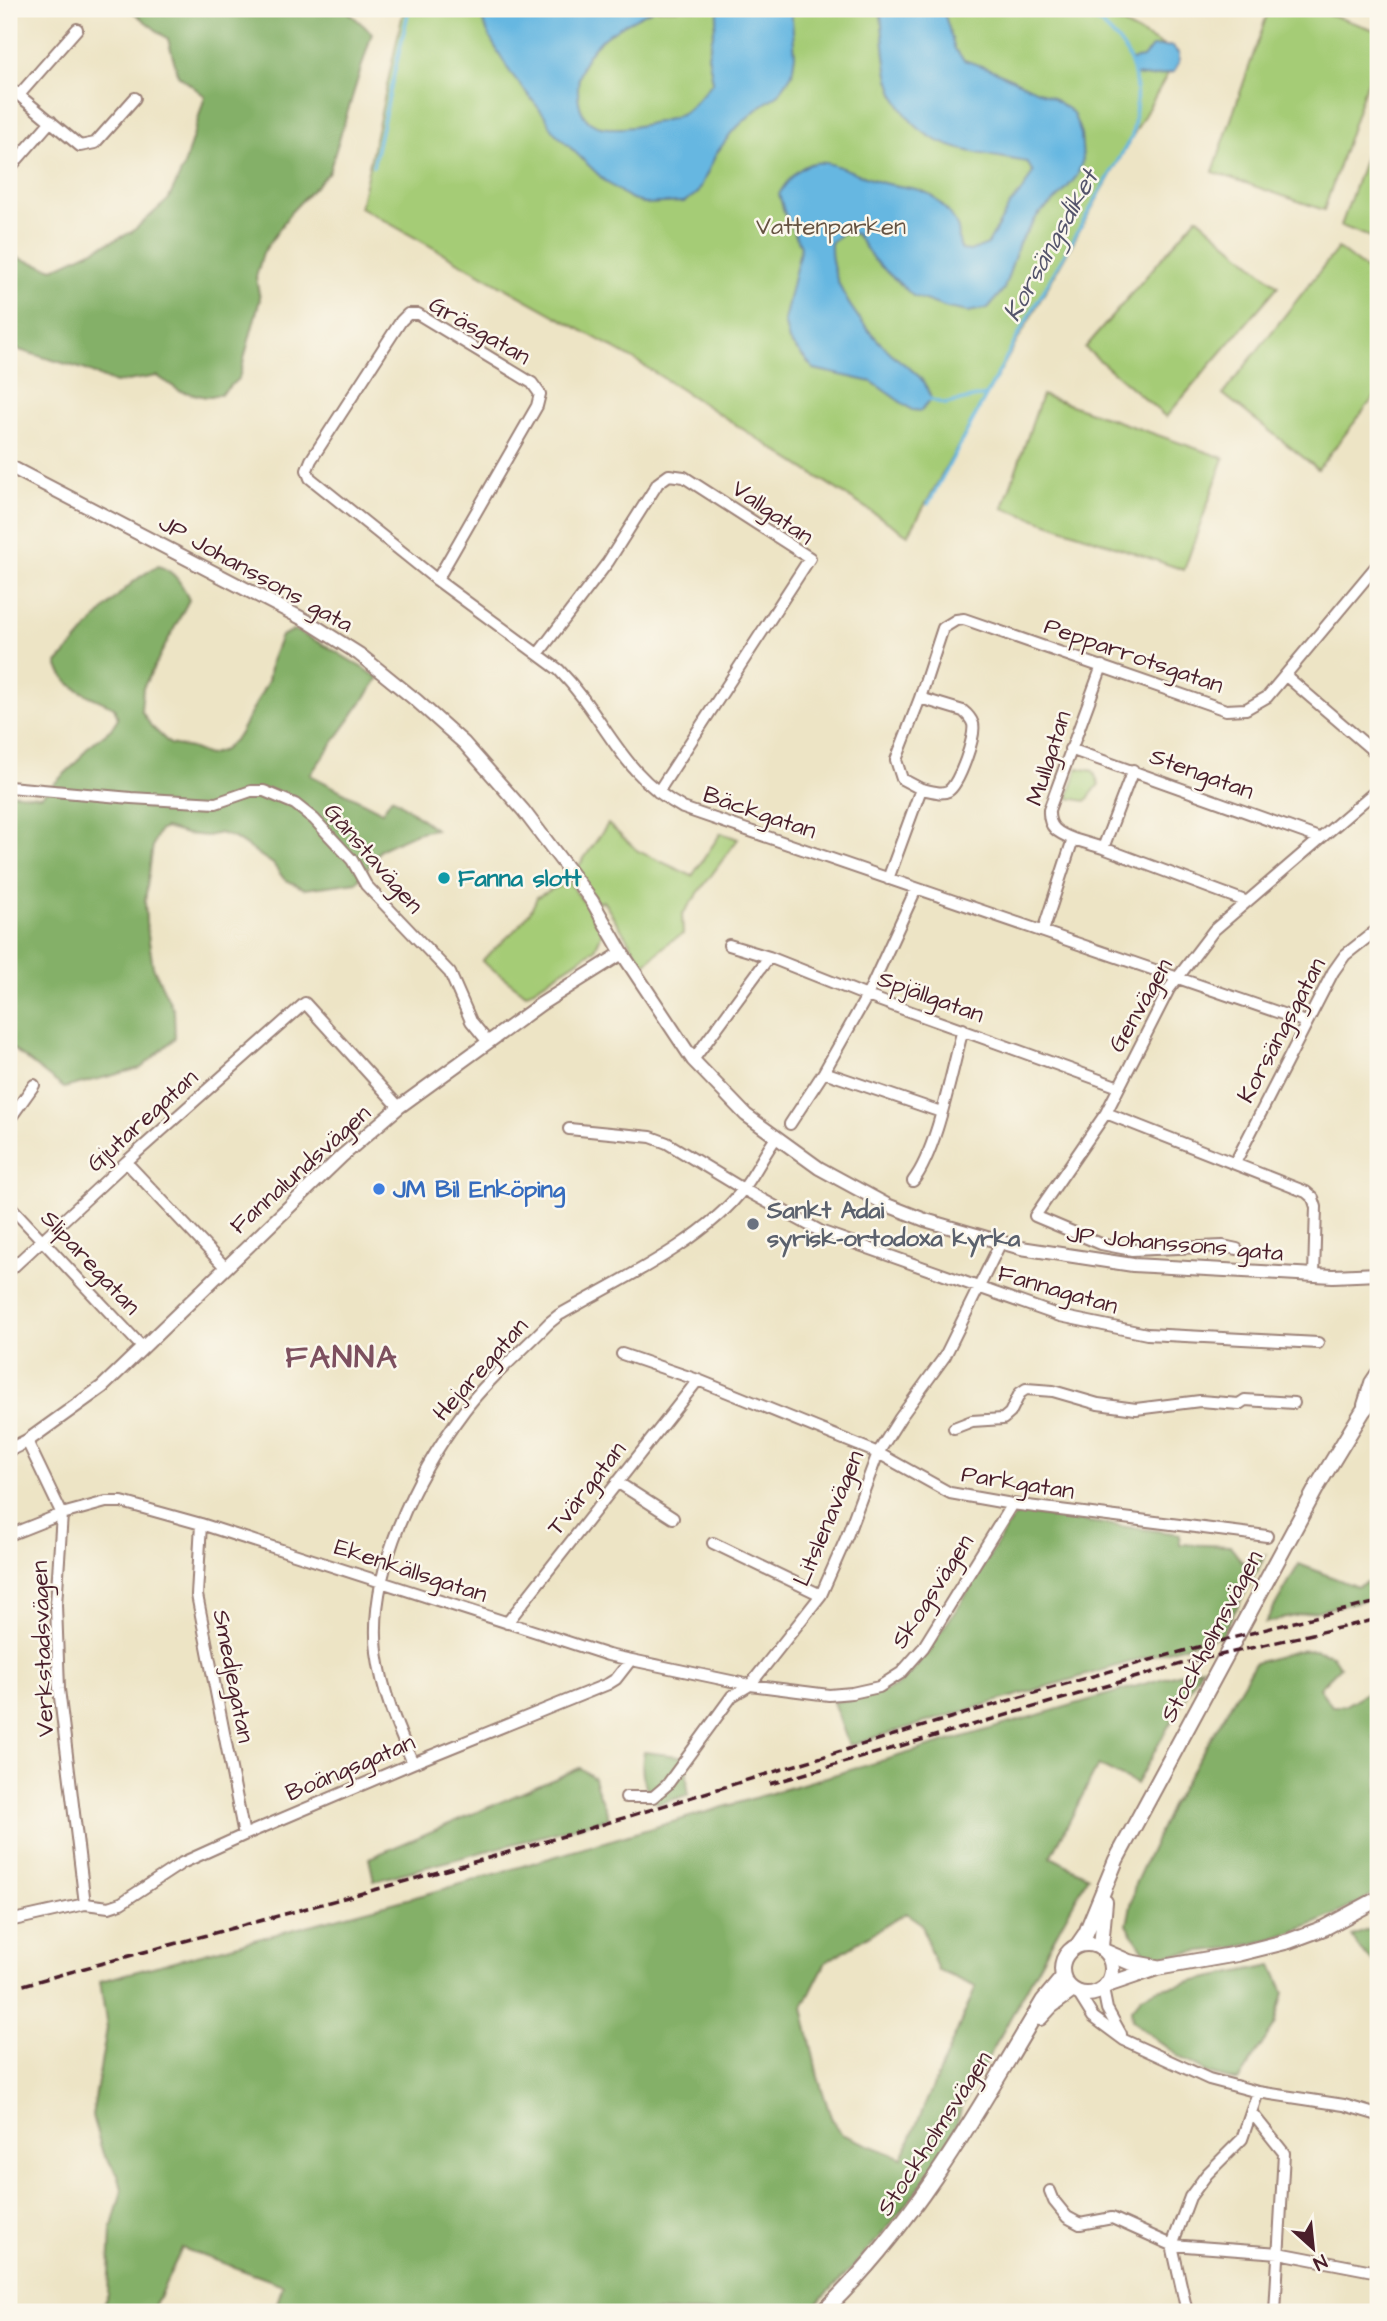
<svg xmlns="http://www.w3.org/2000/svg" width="1387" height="2321" viewBox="0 0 1387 2321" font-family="'Architects Daughter',sans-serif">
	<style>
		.green { fill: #a5cc76; stroke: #787650; stroke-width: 2 }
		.forest { fill: #84b067; stroke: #676849; stroke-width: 2; fill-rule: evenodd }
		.water { fill: #66b7e1; stroke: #586b86; stroke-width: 2 }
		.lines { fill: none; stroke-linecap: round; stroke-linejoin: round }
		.stream { stroke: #66b7e1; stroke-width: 3.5 }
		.minor-casing { stroke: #9c8278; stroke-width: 14 }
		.tertiary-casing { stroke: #9c8278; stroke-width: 16 }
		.secondary-casing { stroke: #9c8278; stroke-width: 18 }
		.minor { stroke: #fff; stroke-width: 10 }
		.tertiary { stroke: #fff; stroke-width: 12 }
		.secondary { stroke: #fff; stroke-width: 14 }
		.rail { stroke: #4a1f2b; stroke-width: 3.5; stroke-dasharray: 10 5; stroke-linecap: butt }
		.culture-dot { fill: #0f9aa8; stroke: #fbf7ec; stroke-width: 2.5 }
		.shop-dot { fill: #3f7fe0; stroke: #fbf7ec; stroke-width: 2.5 }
		.worship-dot { fill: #6b7280; stroke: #fbf7ec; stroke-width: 2.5 }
		.labels { text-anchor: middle; stroke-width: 5; stroke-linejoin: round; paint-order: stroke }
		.park-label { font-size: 24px; fill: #655342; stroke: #fbf7ec }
		.street-label { font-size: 24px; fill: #4a1f2b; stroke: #fbf7ec }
		.culture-label { font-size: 24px; font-weight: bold; fill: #0d838f; stroke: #fbf7ec; text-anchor: start }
		.shop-label { font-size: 24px; font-weight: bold; fill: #366cbe; stroke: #fbf7ec; text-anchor: start }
		.worship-label { font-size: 24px; font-weight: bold; fill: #5b616d; stroke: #fbf7ec; text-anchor: start }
		.water-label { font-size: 26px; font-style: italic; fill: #54546b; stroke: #fbf7ec }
		.district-label { font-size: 32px; font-weight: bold; letter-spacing: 2px; fill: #7d505f; stroke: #fbf7ec }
	</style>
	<rect width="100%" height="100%" fill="#fbf7ec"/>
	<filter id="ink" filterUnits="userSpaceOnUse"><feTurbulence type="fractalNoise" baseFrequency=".0143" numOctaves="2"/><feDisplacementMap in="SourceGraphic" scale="14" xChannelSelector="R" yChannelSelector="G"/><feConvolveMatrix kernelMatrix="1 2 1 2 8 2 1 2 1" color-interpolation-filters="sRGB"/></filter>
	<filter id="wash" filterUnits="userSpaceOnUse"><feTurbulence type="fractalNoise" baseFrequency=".00686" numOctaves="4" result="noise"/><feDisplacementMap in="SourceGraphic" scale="28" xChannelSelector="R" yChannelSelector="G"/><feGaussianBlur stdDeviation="1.57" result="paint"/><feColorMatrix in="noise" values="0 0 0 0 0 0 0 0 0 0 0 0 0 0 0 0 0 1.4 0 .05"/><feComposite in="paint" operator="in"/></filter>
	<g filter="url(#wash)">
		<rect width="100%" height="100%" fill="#ede4c5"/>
		<path class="green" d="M404 9H1094L1179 54 908 535 635 360 360 207Z
			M1269 9H1313L1378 31V49L1324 210 1213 172Z
			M1378 121V240L1341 226Z
			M1197 217 1278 286 1166 417 1085 348Z
			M1338 248 1378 279V392L1318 469 1223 394Z
			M1042 395 1224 458 1184 570 1003 508Z
			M1078 768 1093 771 1099 784 1086 801 1068 798Z
			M608 824 638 851 692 876 721 833 738 839 682 915 683 934 669 942 644 965 603 901 598 903 577 873 576 870Z
			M568 881 582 900 593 906 588 909 602 933 595 949 526 994 482 961C501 941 528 924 537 897Z"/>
		<path class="forest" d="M129 9H345L372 33 329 172 291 212 263 253 256 277 260 299 239 378 221 394 206 397 180 391 157 376 115 383 83 369 9 347V255L53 269 132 232 168 200 183 169 205 96 178 75 168 39Z
			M158 566C175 571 182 584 189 600L143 688 141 710 151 726 170 744 191 748 208 755 224 750 239 735 268 681 271 661 281 636 294 630 328 647 379 678 310 775 382 812 392 797 435 829 416 833 381 849 357 882 305 889 284 879 273 864 234 838 220 833 207 836 186 834 165 828 159 831 153 845 145 901 146 922 153 967 174 1011 175 1038 141 1068 64 1088 9 1046V793L41 796 75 764 88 747 111 729 118 718 114 707C91 696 64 689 57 663 88 631 118 586 158 566Z
			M1022 1513 1180 1534V1544L1230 1546 1242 1562 1254 1563 1265 1556 1222 1635 849 1745 833 1702 873 1696 897 1686 914 1669 959 1606 1013 1518Z
			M1299 1564 1357 1587 1378 1576V1597L1265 1623Z
			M1315 1650 1332 1655 1340 1667 1319 1688 1332 1706H1344L1378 1686V1731L1374 1738 1378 1748V1891C1338 1917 1280 1940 1231 1948 1206 1951 1180 1953 1155 1956L1146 1954 1127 1925 1135 1884 1171 1806 1255 1663 1296 1651Z
			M1202 1667 1136 1784 1098 1765 1051 1857 1088 1876 961 2108C950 2167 852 2270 808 2312H274L283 2285 182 2248 152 2312H99L108 2294 111 2230 122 2190 118 2174 103 2154 92 2116 107 2028 100 1981 430 1893ZM906 1913 922 1924 930 1951 938 1970 976 1987 902 2158 841 2134 831 2117 818 2077 803 2007 826 1962Z
			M644 1752 686 1757 688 1795 658 1804C643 1792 640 1770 644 1752Z
			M580 1768 594 1778C597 1792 605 1804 609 1818L374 1881 369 1858Z
			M1378 1926V1967L1358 1947 1352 1936Z
			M1272 1965 1284 1992 1275 2025 1238 2081 1210 2074 1179 2057 1140 2027 1132 2019 1131 2009 1142 1996 1157 1989Z"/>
		<path class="water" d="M478 9H654C635 19 610 30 595 46 584 58 578 73 578 89 578 128 600 131 632 127 649 124 668 121 683 113 694 106 704 91 713 82L708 55 719 9H791L795 55 792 74 779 94 758 108 732 132 716 154 698 193 684 202 644 204 628 197 606 182 554 132 545 116 510 72 490 38Z
			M880 9H943L955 49 964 60 993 70 1053 98 1073 113 1081 134 1083 159 1077 176 1062 194 1038 215 1019 243 1004 289 988 308 968 312 947 308 913 296 874 260 856 234 843 232 831 243C829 286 862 327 893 355 911 371 924 374 931 399L921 411 912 410 872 382 814 369 789 341 784 321 801 246 784 212 779 194C811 141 834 168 880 182 895 187 918 186 932 196 941 203 955 218 958 229 960 237 957 242 962 250L970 251 988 244 1009 206 1024 188 1033 172 1027 162C965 150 910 151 889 79 883 56 884 32 880 9Z
			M1172 46 1179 54V62L1174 72 1152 77 1135 75 1130 60 1143 58 1152 47Z"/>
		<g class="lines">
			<path class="stream" d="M373 166 409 9
				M929 399 945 404 986 395
				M928 504 1019 334 1132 136C1144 75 1134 42 1079 9"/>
		</g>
	</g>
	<g filter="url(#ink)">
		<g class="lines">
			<defs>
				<path id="minor" d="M9 87 80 146 95 143 135 98
					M19 95 77 29
					M9 169 51 121
					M437 580 537 406 540 394 532 383 418 314H408L401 321 311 460 307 470 310 478 437 580 559 670C606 718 620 774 683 808L1306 1022
					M538 654 608 562 658 483 669 475 684 477 810 558 658 792
					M1286 676 1378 755
					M920 698 943 628 956 620 964 619 1226 710 1246 709 1267 697 1378 564
					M1070 749 1319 838
					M9 787 131 798 216 803 251 791H264L295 804 314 819 352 860 366 885 450 973 471 1021 488 1042
					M1073 839 1103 848 1245 901
					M1103 848 1133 770
					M888 879 921 789 902 779 896 760 920 698 963 711C968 715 971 718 973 724 976 736 959 785 948 791 941 795 929 790 921 789
					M1043 931 1073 839C1058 833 1048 828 1049 810L1102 666
					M729 945 769 957 867 996 1119 1087
					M693 1060 769 957
					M824 1072 941 1112
					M1106 1113 1306 1192 1313 1198 1316 1207 1314 1275
					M9 1120 34 1085
					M790 1124 824 1072 867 996 916 889
					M569 1129 651 1137 667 1143 743 1189 820 1231 1060 1316 1147 1334 1318 1343
					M126 1162 225 1267
					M1235 1163 1333 972 1345 955 1378 929
					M913 1181C937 1151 952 1069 963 1029
					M9 1205 142 1347
					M1237 1249 1223 1246 1132 1250 1101 1244 1035 1216 1106 1113 1169 989 1214 930 1378 789
					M9 1271 126 1162 305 1003 399 1107
					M622 1354 698 1380 878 1453 950 1493 1012 1504 1267 1536
					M954 1428 972 1421 1003 1419 1010 1413 1020 1393 1026 1389 1053 1391 1098 1404 1136 1409 1200 1401 1239 1404 1245 1400 1294 1403
					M27 1441 62 1514 56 1605 59 1689 85 1904
					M617 1482 673 1518
					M201 1524 197 1595 244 1835
					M9 1535 62 1514 106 1502H122L201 1524 608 1655 750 1685 829 1695 852 1693 879 1687 901 1673 923 1648 1012 1504
					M713 1543 821 1595
					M507 1623 698 1380
					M413 1763C397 1727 382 1691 377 1652 368 1571 416 1475 464 1411 488 1379 521 1352 549 1323L559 1315C616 1282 705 1241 744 1188 756 1172 764 1154 776 1138
					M626 1797H653L667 1785 732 1696 750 1685 821 1595 847 1536 878 1453 900 1418 945 1356 1000 1244
					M9 1921 85 1904 109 1907 121 1903 182 1863 244 1835 413 1763 608 1684 616 1679 630 1661
					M1103 1989 1107 2009 1121 2034
					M1078 1993 1093 2017 1124 2040 1209 2079 1258 2092 1344 2105 1378 2115
					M1252 2113 1284 2153 1275 2312
					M1050 2191 1054 2201 1067 2217 1080 2224 1112 2218 1172 2245 1279 2253 1378 2272
					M1187 2312 1172 2245 1190 2197 1207 2174 1242 2139 1258 2092"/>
				<path id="tertiary" d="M9 466 307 621 359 654 417 701 464 743 523 810 592 901 622 953 693 1060 746 1115 819 1168 887 1205 925 1220 1021 1248 1133 1265 1333 1276 1378 1274
					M9 1450 27 1441 102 1387 342 1156 399 1107 541 1004 622 953"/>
				<path id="secondary" d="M1365 1405 1372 1383 1378 1374
					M1062 1969a25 25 0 1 1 50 0a25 25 0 1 1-50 0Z
					M1077 1946 1086 1933 1116 1860 1318 1485 1363 1411 1378 1393
					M1101 1947 1105 1902
					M1106 1952 1129 1962 1156 1967
					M1107 1985 1157 1968 1237 1954 1289 1941 1324 1928 1378 1899
					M1040 2018 1051 2006 1073 1990
					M823 2312C916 2223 978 2111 1043 2001L1063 1977"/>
			</defs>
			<use href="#minor" class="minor-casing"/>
			<use href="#tertiary" class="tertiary-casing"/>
			<use href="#secondary" class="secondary-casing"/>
			<use href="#minor" class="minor"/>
			<use href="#tertiary" class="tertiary"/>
			<use href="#secondary" class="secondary"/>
			<path class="rail" d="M770 1784 1185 1663 1378 1619
				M9 1989C195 1937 382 1890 567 1835 837 1754 1104 1665 1378 1602"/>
		</g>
	</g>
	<circle class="culture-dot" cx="444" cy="878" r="7"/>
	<circle class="shop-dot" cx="379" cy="1189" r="7"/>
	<circle class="worship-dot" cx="753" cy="1224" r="7"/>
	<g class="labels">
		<g class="park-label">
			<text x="831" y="234">Vattenparken</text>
		</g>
		<g class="street-label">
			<text transform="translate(480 330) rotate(30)" y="8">Gräsgatan</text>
			<text transform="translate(773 512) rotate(35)" y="8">Vallgatan</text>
			<text transform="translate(256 573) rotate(29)" y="8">JP Johanssons gata</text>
			<text transform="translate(1134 655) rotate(19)" y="8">Pepparrotsgatan</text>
			<text transform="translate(1048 758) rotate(-72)" y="8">Mullgatan</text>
			<text transform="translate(1202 773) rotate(20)" y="8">Stengatan</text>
			<text transform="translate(760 812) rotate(19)" y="8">Bäckgatan</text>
			<text transform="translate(374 858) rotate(49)" y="8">Gånstavägen</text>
			<text transform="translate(931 996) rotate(20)" y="8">Spjällgatan</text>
			<text transform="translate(1140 1005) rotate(-60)" y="8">Genvägen</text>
			<text transform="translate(1281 1030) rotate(-62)" y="8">Korsängsgatan</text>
			<text transform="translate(142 1120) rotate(-42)" y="8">Gjutaregatan</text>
			<text transform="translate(300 1169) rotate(-42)" y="8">Fannalundsvägen</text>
			<text transform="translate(1175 1243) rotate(5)" y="8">JP Johanssons gata</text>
			<text transform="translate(91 1262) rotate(47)" y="8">Sliparegatan</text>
			<text transform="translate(1058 1289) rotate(16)" y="8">Fannagatan</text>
			<text transform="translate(480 1369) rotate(-48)" y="8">Hejaregatan</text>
			<text transform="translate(1018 1482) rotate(9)" y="8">Parkgatan</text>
			<text transform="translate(586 1488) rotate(-52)" y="8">Tvärgatan</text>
			<text transform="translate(828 1518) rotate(-67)" y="8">Litslenavägen</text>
			<text transform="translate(411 1570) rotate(18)" y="8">Ekenkällsgatan</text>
			<text transform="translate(932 1591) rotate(-57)" y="8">Skogsvägen</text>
			<text transform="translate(1211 1636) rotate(-62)" y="8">Stockholmsvägen</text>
			<text transform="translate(42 1649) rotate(-92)" y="8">Verkstadsvägen</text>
			<text transform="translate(234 1676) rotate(79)" y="8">Smedjegatan</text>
			<text transform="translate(350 1767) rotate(-23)" y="8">Boängsgatan</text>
			<text transform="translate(934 2133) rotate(-57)" y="8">Stockholmsvägen</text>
		</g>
		<g class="culture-label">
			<text x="458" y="886">Fanna slott</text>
		</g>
		<g class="shop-label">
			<text x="393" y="1197">JM Bil Enköping</text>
		</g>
		<g class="worship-label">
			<text x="767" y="1218">Sankt Adai<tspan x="767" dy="28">syrisk-ortodoxa kyrka</tspan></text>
		</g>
		<g class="water-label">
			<text transform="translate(1050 245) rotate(-61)" y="9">Korsängsdiket</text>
		</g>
		<g class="district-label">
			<text x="342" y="1367">FANNA</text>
		</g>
	</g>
	<rect width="1387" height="2321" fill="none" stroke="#fbf7ec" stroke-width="35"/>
	<g transform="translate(1313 2248) rotate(153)" stroke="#fbf7ec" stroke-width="5" paint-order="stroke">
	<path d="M0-5L12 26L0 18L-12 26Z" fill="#4a1f2b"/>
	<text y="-10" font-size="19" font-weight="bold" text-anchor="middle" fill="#4a1f2b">N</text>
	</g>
</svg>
